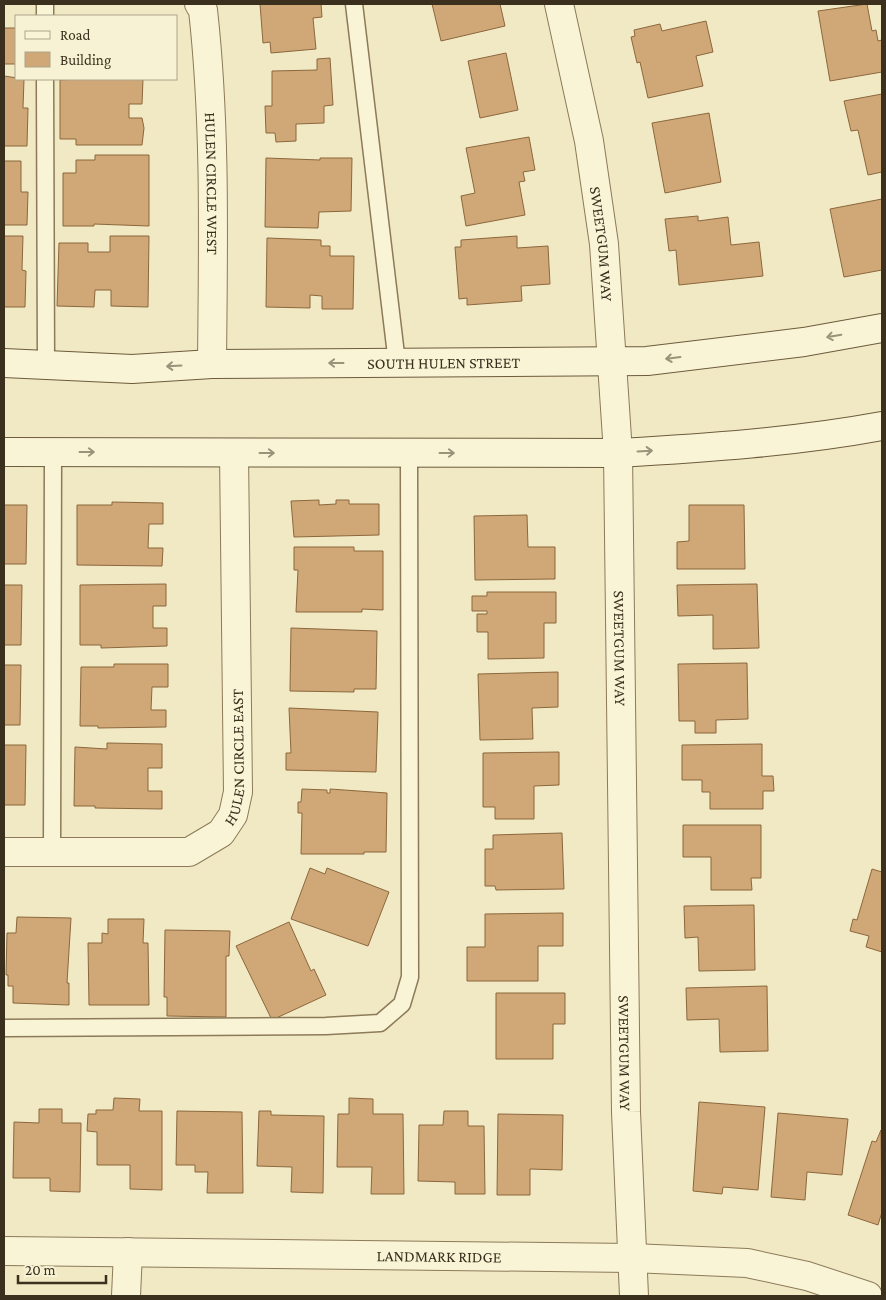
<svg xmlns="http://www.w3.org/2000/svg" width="886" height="1300" viewBox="0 0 886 1300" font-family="'Crimson Pro',serif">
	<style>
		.building { fill: #d0a877; stroke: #8c673d }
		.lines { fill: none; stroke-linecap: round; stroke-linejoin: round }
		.lane-casing { stroke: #8c7a59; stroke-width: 19 }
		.street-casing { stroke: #8c7a59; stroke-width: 30 }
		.secondary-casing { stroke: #6d5b3c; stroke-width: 30 }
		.lane { stroke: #faf4d7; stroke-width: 16 }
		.street { stroke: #faf4d7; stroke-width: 28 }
		.secondary { stroke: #faf4d7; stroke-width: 28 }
		.oneway { stroke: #9a927a }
		.labels { text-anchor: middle; stroke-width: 4.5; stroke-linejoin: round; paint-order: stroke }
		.street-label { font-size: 16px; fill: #3b301e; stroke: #f7f2d3 }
	</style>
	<rect width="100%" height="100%" fill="#f0e9c3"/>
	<path class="building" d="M260 4H321L322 17 313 18 316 49 271 53 270 42 263 43Z
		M432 4H500L505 26 441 41Z
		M867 4 872 31 876 30 878 41 882 40V72L830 81 818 11Z
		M706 21 713 52 696 56 703 86 648 98 640 62 637 63 631 37 635 36 634 30 660 24 662 31Z
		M4 28H16V64H4Z
		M506 53 518 110 480 118 468 61Z
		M330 58 333 105 324 106V123L296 124V141L276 142 275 133H266L265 106H272V71L317 70V59Z
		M4 76 24 79 23 108H28L27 146H4Z
		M77 79H143L142 104H129V118H142L144 128 142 145H76V139H60V80Z
		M882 94V172L868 175 858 130 851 131 844 101Z
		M709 113 721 182 665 193 652 123Z
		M529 137 535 170 523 172 525 181 519 182 525 215 466 226 461 196 475 193 466 148Z
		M95 155H149V226L94 224V226H63V173H76V160H95Z
		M266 158 320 160V158H352L351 211 319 212 318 228 265 227Z
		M4 161H21V192H28L27 225H4Z
		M882 199V270L844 277 830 209Z
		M698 216V221L728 217 731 245 759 242 763 276 679 285 676 250 669 251 665 219Z
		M4 236H23L22 270 26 271 25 307H4Z
		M110 236H149L148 307 111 306V290H95L94 307 57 306 59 243H88V252H110Z
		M517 236V248L548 246 550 284 521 286 522 301 467 305V298L459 299 455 247H461V240Z
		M267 238 321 240V246H330V256H354L353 309H322V296L310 295V308L266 307Z
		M319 500V505L336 504V500H349V504H379V535L294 537 291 501Z
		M112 502 163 503V524H149L148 548H163L162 566 77 565V505H112Z
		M4 505H27L26 564H4Z
		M689 505H744L745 569H677V542L689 541Z
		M527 515 528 547H555V579L475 580 474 516Z
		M294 547H354V551H383V610L362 609V612H296L298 570H294Z
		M166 584V606H153V628H167V646L101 648V645H80V585Z
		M757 584 759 648 713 649V615L678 616 677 585Z
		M4 585H22L21 645H4Z
		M487 592H556V623H544V658L488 659V632H477V614H487V611H472V596H487Z
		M291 628 377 631 376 689H354V692L290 691Z
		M747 663 748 719 716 720V733H695V721H679L678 664Z
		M114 664H168V687H152L151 710H166V727L98 728V726H80L81 667H114Z
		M4 665H21L20 725H4Z
		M558 672V707L532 708 533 739 480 740 478 674Z
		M289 708 378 712 376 772 286 770V753H291Z
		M107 743 162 744V768H148V791H162V809L95 808V806H74L75 747 107 749Z
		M762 744V776H773L774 791H763V809H710V792H702V780H682V745Z
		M4 745H26L25 805H4Z
		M559 752V785L534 786V819H495V807H483V753Z
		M302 789 327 790V793H330V789L387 793 386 852H364V854H301L302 813H298V802H301Z
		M683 825H761V878H751L752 890H711V857H683Z
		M562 833 564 889 496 890 495 886H485V849H493V835Z
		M310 868 325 874 327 868 389 892 368 946 291 919Z
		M872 869 882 872V952L866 947 869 936 850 931 853 919 857 920Z
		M754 905 755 970 699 971 698 937 685 938 684 906Z
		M563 913V946H538V981H467V947H485V914Z
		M17 917 71 918 67 983H69V1005L13 1003V986H8V975H6L7 933H16Z
		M108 919H144L143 943H148L149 1005H89L88 943H102V933L108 934Z
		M289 922 311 971 314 969 326 995 272 1020 236 946Z
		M165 930 230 931 229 956H226V1017L167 1016V997H164Z
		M767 986 768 1051 720 1052 719 1019 687 1020 686 988Z
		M496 993H565V1024H553V1059H496Z
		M114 1098 140 1099 139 1111H162V1190L130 1189V1165H97V1132L87 1131 88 1114H96V1110H113Z
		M349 1098 373 1099V1114H403L404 1194H371L372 1167H337L338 1114H349Z
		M699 1102 765 1107 758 1190 723 1187 722 1194 693 1191Z
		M39 1109H62V1123H81L80 1192 50 1191V1178H13L14 1122 39 1123Z
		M177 1111 242 1112 243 1193H207L208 1172H195V1165H176Z
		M259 1111H271V1115L324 1116 323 1193 291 1192 292 1167 257 1166Z
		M444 1111H468V1126H484L485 1194H455V1182L418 1181 419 1125H443Z
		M778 1113 848 1119 842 1175 807 1172 805 1200 771 1197Z
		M498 1114 563 1115 562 1170 530 1169V1195H497Z
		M881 1130 882 1212 878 1225 848 1215 872 1141 876 1142Z"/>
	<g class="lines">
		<defs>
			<path id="lane" d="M45 4V16
				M354 4 397 363
				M45 79 46 365
				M52 852 53 452
				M4 1028 326 1026 380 1023 402 1004 410 977 409 453"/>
			<g id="street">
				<path id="s1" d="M199 4 203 10C216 127 213 246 212 364"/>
				<path id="s2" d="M559 4 589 141 604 244 618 453 626 1112 634 1296"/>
				<path id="s3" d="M4 852H189L221 833 233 815 238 792 234 453"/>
				<path id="s4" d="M4 1251 632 1258 747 1263 807 1276 868 1296"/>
				<path d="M126 1296 128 1252"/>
			</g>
			<g id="secondary">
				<path id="s5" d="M4 363 132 369 212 364 647 361 804 342 882 328"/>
				<path d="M4 452 618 453C706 448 795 442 882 426"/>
			</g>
		</defs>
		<use href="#lane" class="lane-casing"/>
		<use href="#street" class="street-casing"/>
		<use href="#secondary" class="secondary-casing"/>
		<use href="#lane" class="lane"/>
		<use href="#street" class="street"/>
		<use href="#secondary" class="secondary"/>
	</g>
	<defs><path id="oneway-shaft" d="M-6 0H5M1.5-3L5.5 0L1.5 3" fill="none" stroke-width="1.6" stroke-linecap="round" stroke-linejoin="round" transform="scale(1.25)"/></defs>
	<g class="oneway">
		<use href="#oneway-shaft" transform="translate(834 336) rotate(170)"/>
		<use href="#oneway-shaft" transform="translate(673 358) rotate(173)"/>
		<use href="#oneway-shaft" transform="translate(336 363) rotate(180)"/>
		<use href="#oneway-shaft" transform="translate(174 366) rotate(177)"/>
		<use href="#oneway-shaft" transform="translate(645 451) rotate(-3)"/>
		<use href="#oneway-shaft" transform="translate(87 452)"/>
		<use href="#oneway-shaft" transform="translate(267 453)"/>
		<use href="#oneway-shaft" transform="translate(447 453)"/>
	</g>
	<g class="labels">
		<g class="street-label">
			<text dy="6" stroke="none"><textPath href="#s1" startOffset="181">HULEN CIRCLE WEST</textPath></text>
			<text dy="6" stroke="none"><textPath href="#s2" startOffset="244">SWEETGUM WAY</textPath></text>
			<text dy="6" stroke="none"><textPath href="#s5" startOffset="440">SOUTH HULEN STREET</textPath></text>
			<text dy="6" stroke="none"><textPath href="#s2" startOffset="649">SWEETGUM WAY</textPath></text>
			<text dy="6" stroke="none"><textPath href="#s3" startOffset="302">HULEN CIRCLE EAST</textPath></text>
			<text dy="6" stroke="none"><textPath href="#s2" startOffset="1054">SWEETGUM WAY</textPath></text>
			<text dy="6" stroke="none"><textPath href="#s4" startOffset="435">LANDMARK RIDGE</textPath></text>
		</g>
	</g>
	<rect width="886" height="1300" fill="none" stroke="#3b301e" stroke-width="10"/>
	<rect x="15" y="15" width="162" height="65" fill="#f7f2d3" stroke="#aca48b"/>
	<rect x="25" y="31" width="25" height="8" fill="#faf4d7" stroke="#aca48b"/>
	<text x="60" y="40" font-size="15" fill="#3b301e">Road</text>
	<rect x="25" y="52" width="25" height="15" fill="#d0a877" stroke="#aca48b"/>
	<text x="60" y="65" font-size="15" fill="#3b301e">Building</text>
	<path d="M18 1275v8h88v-8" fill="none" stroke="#3b301e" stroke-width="2.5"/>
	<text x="25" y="1275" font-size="15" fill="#3b301e" stroke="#f7f2d3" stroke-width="4" paint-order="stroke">20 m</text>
</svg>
